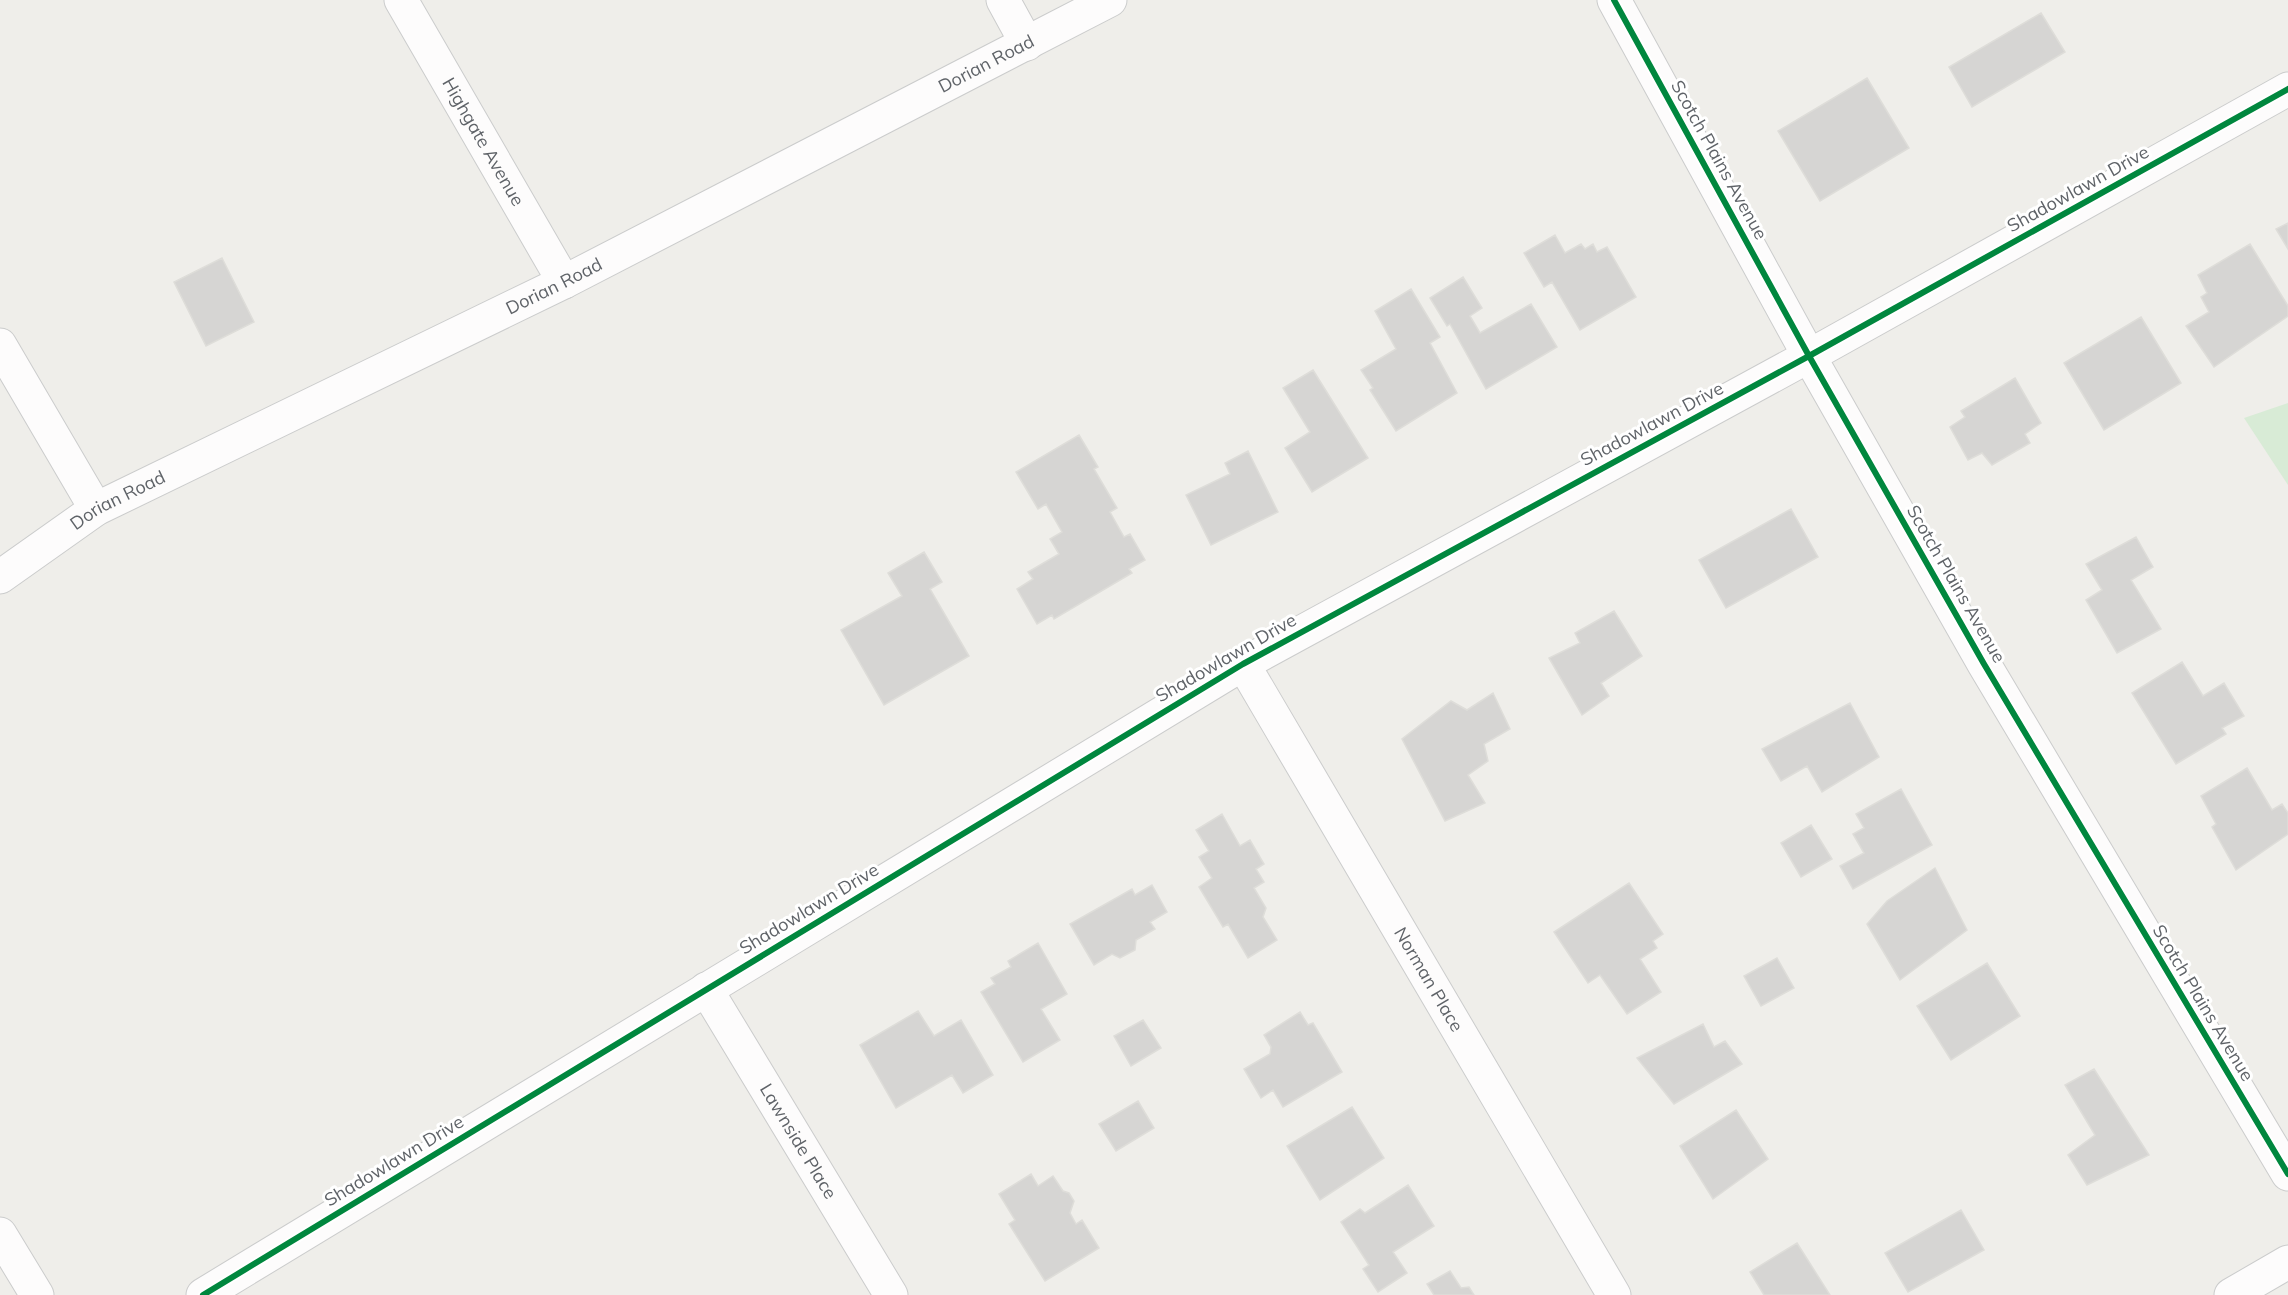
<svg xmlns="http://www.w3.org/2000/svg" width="2288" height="1295" viewBox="0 0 2288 1295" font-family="Mulish,sans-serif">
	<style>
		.green { fill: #d8ebd6 }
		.building { fill: #d6d5d3; stroke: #deddd9; stroke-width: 1.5 }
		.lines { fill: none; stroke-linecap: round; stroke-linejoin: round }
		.minor-casing { stroke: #cbcccc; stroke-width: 35 }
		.minor { stroke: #fdfcfc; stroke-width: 33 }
		.cycleway-casing { stroke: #fff; stroke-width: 10 }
		.cycleway { stroke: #00873e; stroke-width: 6 }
		.labels { text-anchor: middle; stroke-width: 6; stroke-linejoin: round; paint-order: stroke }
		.street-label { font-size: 18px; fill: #5f6368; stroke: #fff }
	</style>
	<rect width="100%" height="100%" fill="#efeeea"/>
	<path class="green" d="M2288 403V485L2244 418Z"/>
	<path class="building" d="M2041 13 2065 52 1972 107 1949 67Z
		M1867 78 1909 148 1820 201 1778 131Z
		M2288 223V249L2276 229Z
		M1555 235 1565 253 1581 244 1585 249 1593 244 1597 252 1607 247 1636 297 1580 330 1552 282 1544 287 1524 253Z
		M2250 244 2288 306V316L2214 367 2186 326 2209 312 2201 297 2207 293 2198 275Z
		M222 258 254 322 206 346 174 282Z
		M1463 277 1482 308 1470 316 1480 333 1531 304 1557 347 1486 389 1450 324 1447 326 1430 298Z
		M1411 289 1440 337 1430 343 1457 393 1396 431 1370 390 1373 388 1361 370 1396 349 1375 311Z
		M2141 317 2181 383 2104 430 2064 363Z
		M1313 370 1368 458 1312 492 1285 448 1310 432 1283 388Z
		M2015 378 2041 423 2025 434 2030 443 1992 465 1982 453 1968 460 1950 427 1965 417 1961 411Z
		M1079 435 1098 467 1094 469 1117 508 1110 512 1124 537 1130 534 1145 560 1129 569 1132 573 1054 619 1052 615 1037 624 1017 589 1033 579 1028 572 1059 554 1050 539 1062 532 1046 504 1038 509 1016 472Z
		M1248 451 1278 512 1211 545 1186 495 1230 474 1225 463Z
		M1791 509 1818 557 1726 608 1699 560Z
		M2136 537 2153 567 2131 580 2161 629 2117 653 2086 600 2102 590 2086 564Z
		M924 552 942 582 930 589 969 656 884 705 841 630 902 596 888 573Z
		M1614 611 1642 656 1601 683 1609 696 1582 715 1549 658 1580 643 1575 633Z
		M2182 662 2203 696 2224 683 2244 716 2222 728 2226 734 2176 764 2132 693Z
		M1493 693 1510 729 1484 744 1488 761 1468 775 1485 803 1445 821 1402 739 1451 701 1467 710Z
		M1850 703 1879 757 1822 792 1807 766 1781 781 1762 749Z
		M2247 768 2272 810 2282 804 2288 813V834L2236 870 2212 827 2216 824 2201 796Z
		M1901 789 1932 845 1853 889 1840 866 1864 853 1853 834 1864 828 1856 814Z
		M1222 814 1240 846 1250 840 1264 864 1256 869 1264 882 1254 888 1266 908 1263 917 1277 940 1248 958 1228 924 1223 927 1199 887 1212 878 1199 857 1209 851 1196 830Z
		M1811 825 1832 859 1801 877 1781 843Z
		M1935 868 1967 930 1900 980 1867 924 1887 901Z
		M1629 883 1663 934 1653 941 1657 948 1640 959 1661 992 1627 1014 1600 975 1588 983 1554 932Z
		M1152 885 1167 912 1150 922 1155 929 1136 940 1135 950 1120 958 1112 954 1094 965 1070 924 1132 889 1135 895Z
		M1038 943 1067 994 1041 1009 1060 1040 1023 1062 981 992 995 984 991 978 1011 967 1008 961Z
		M1777 958 1794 988 1761 1006 1744 976Z
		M1987 963 2020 1016 1951 1060 1917 1006Z
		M918 1011 934 1036 961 1020 993 1075 963 1093 952 1075 896 1108 860 1045Z
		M1300 1012 1308 1025 1313 1023 1342 1072 1283 1107 1273 1090 1261 1098 1244 1069 1270 1054 1271 1047 1264 1035Z
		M1143 1020 1161 1048 1131 1066 1114 1036Z
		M1703 1024 1714 1047 1725 1041 1742 1064 1674 1104 1637 1058Z
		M2094 1069 2149 1155 2087 1185 2068 1155 2095 1135 2065 1085Z
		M1138 1101 1154 1128 1116 1151 1099 1124Z
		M1352 1107 1384 1158 1320 1200 1287 1146Z
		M1736 1110 1768 1159 1713 1199 1680 1146Z
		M1031 1174 1038 1186 1053 1176 1063 1191 1069 1193 1074 1201 1070 1213 1076 1224 1082 1220 1099 1248 1045 1281 1009 1224 1015 1220 999 1194Z
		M1408 1185 1434 1226 1393 1252 1407 1273 1378 1292 1363 1269 1369 1265 1341 1222 1360 1209 1365 1213Z
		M1961 1210 1984 1250 1908 1292 1885 1253Z
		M1797 1243 1830 1295H1764L1750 1272Z
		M1450 1271 1461 1288 1469 1287 1474 1295H1434L1427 1284Z"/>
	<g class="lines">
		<defs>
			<g id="minor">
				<path id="s1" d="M401 0 564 282"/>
				<path d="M1003 0 1027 44"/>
				<path d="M1614 0 1809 356 1984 664 2288 1174"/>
				<path d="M0 345 96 509"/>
				<path id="s2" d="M0 577 96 509 564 282 1110 0"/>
				<path id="s3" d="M1243 664 1614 1295"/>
				<path id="s4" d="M706 989 891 1295"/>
				<path d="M0 1234 37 1295"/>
				<path d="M203 1295 1243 664 1809 356 2288 89"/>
				<path d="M2231 1295 2288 1262"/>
			</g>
		</defs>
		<use href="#minor" class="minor-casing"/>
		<use href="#minor" class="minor"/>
		<defs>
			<path id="cycleway" d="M1614 0 1809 356 1984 664 2288 1174
				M203 1295 1243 664 1809 356 2288 89"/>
		</defs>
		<use href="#cycleway" class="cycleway-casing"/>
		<use href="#cycleway" class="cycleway"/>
	</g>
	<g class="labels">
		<g class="street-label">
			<text dy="6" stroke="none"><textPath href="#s2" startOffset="1113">Dorian Road</textPath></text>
			<text dy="6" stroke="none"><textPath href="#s1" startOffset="164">Highgate Avenue</textPath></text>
			<text transform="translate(1719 160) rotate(61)" y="6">Scotch Plains Avenue</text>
			<text transform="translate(2078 189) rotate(-29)" y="6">Shadowlawn Drive</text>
			<text dy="6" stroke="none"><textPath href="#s2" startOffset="627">Dorian Road</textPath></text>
			<text transform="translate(1652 424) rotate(-28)" y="6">Shadowlawn Drive</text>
			<text dy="6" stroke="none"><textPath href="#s2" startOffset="141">Dorian Road</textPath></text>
			<text transform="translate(1956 584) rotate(60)" y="6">Scotch Plains Avenue</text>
			<text transform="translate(1226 658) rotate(-30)" y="6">Shadowlawn Drive</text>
			<text transform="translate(809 909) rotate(-31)" y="6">Shadowlawn Drive</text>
			<text dy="6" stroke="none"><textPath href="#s3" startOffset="366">Norman Place</textPath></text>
			<text transform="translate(2203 1003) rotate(59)" y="6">Scotch Plains Avenue</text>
			<text dy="6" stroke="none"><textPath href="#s4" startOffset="178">Lawnside Place</textPath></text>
			<text transform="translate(394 1161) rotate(-31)" y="6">Shadowlawn Drive</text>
		</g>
	</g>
</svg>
